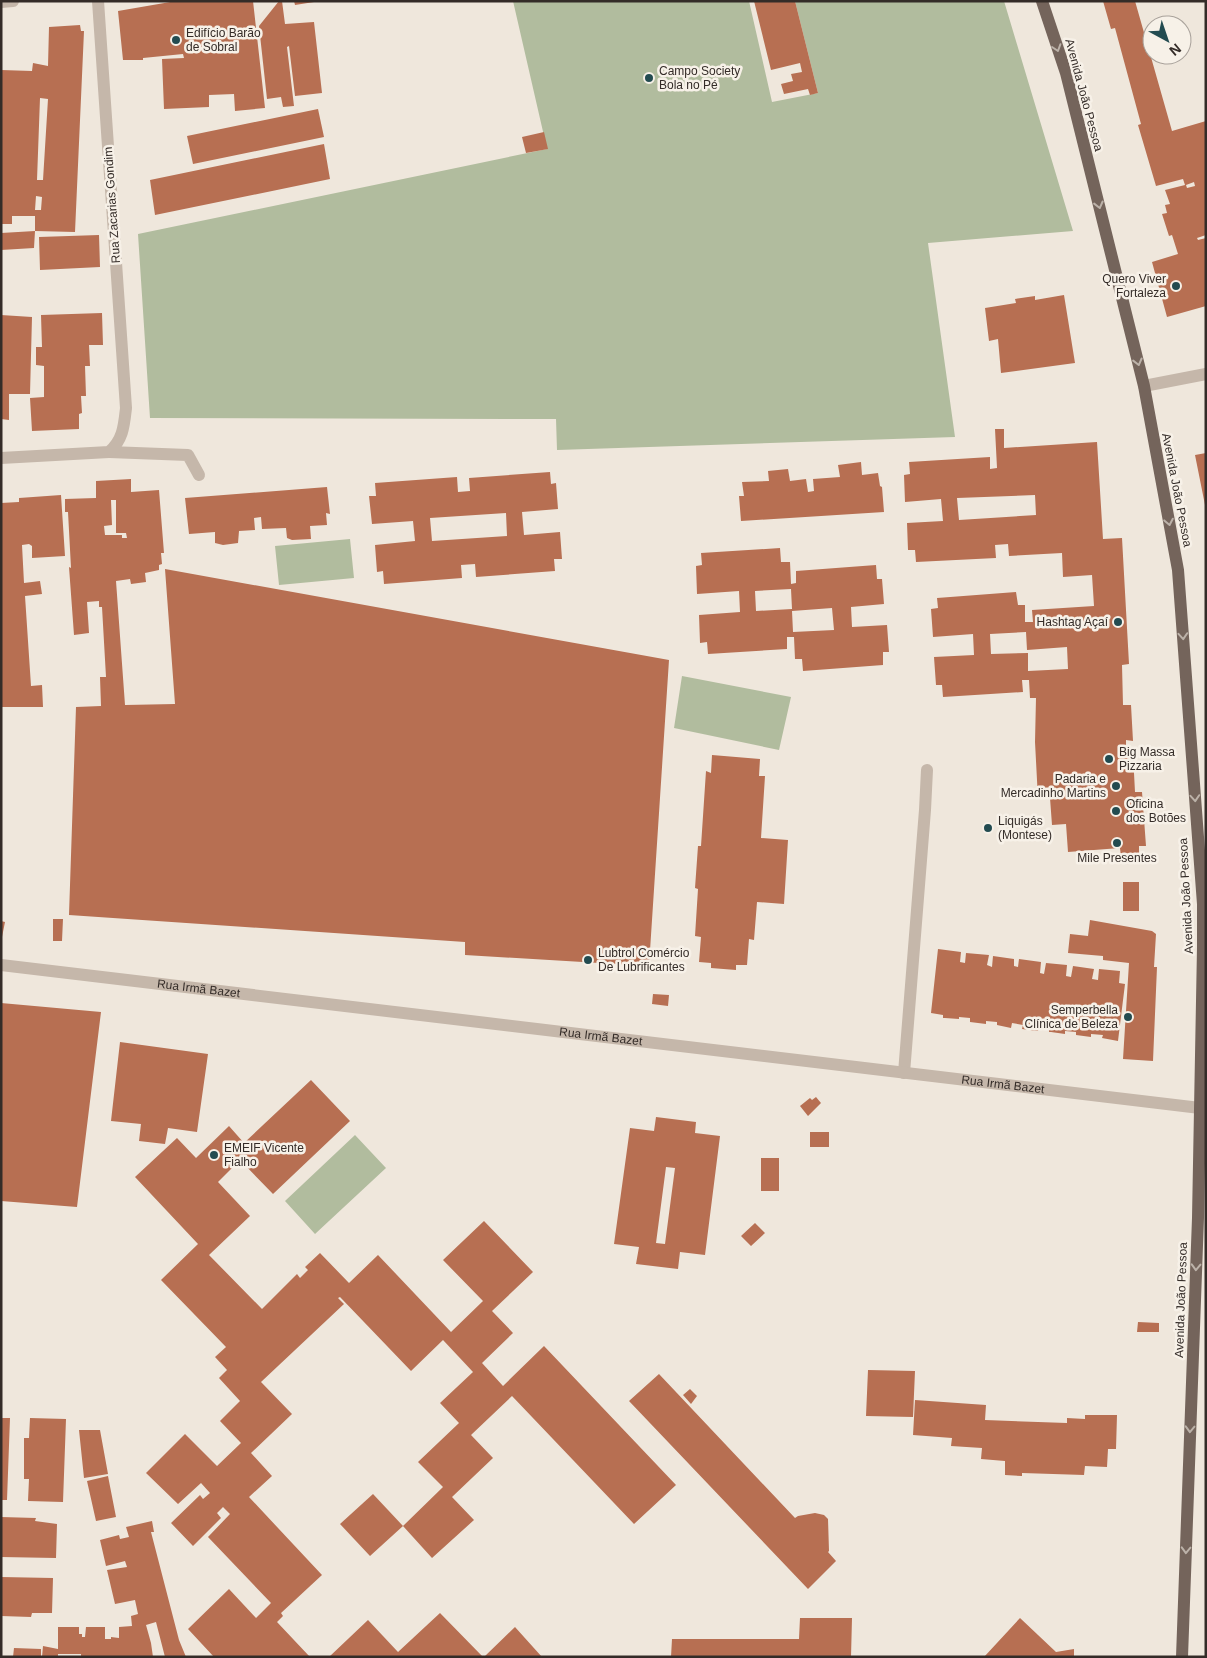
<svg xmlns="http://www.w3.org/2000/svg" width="1207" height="1658" viewBox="0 0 1207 1658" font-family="Helvetica,sans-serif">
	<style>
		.green { fill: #b1bc9e }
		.building { fill: #b76f52; fill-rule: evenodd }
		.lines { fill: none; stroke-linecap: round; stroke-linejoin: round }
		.lane { stroke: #c5b7aa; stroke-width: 12 }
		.street { stroke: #c5b7aa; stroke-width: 12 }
		.primary { stroke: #74645b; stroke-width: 12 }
		.oneway { stroke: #bcb2a9 }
		.poi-dot { fill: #234b50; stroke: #f7f1e8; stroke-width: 2 }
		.labels { text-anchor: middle; stroke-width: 5; stroke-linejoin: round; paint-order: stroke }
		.poi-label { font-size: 12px; fill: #342c28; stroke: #f7f1e8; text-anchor: start }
		.street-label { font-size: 12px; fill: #342c28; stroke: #f7f1e8 }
	</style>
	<rect width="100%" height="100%" fill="#efe7dc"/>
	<path class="green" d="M513 1H749L772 102 818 93 795 1H1004L1073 231 928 243 955 437 557 450 556 419 150 418 138 234 547 149Z
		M350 539 354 578 279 585 275 546Z
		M682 676 791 697 779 750 674 728Z
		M355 1135 386 1168 315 1234 285 1201Z"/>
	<path class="building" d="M176 1H253L265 108 235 111 234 94 209 95V107L164 109 162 59 184 58 183 54 143 58V60H123L118 11Z
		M279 1H282L285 24 314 22 322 93 295 96 289 46 287 47 294 106 283 107 281 97 267 99 259 26Z
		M294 1H314V2L295 5Z
		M754 1H795L818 93 810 95 808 89 784 94 781 84 793 81 791 74 802 72 800 63 771 70Z
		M1103 1H1135L1172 131 1206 121V235L1197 238 1198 240 1206 238V306L1167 317 1152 262 1178 254 1172 235 1169 236 1162 214 1167 213 1165 205 1170 204 1165 190 1185 185 1183 179 1156 186 1138 125 1141 124 1115 28 1111 29ZM1194 182 1195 186 1187 188 1186 185Z
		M80 25 81 31H84L75 232 35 231V216H12V224H1V70L32 71 33 63 48 66 49 27ZM40 98 48 99 43 180H37ZM36 196 42 197 41 210H35Z
		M318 109 324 137 193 164 187 136Z
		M544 132 548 149 526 153 522 137Z
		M324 144 330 179 155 215 150 180Z
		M35 231 34 248 1 250V233Z
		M99 235 100 267 40 270 39 237Z
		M1064 295 1075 363 1001 373 998 339 989 341 985 308 1016 303 1015 299 1035 296V300Z
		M102 313 103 345H89L90 366H85L86 396H81L82 413 79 414V429L32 431 30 398 44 397V366L36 365V347H42L41 315Z
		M1 315 32 317 30 394H9V420L1 419Z
		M995 429H1004V448L1097 442 1103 539 1122 538 1129 664 1122 665 1123 705H1131L1133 741 1126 740V754H1133L1135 792H1142L1146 846H1139V857H1121L1120 848 1068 852 1066 824 1052 825 1050 798 1038 799 1035 742 1036 698H1030L1029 680H1022L1023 692 943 697 942 685H936L934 657 974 655 973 634 933 637 931 609 938 608 937 598 1016 592 1018 605H1025V622H1033L1032 610 1094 606 1092 575 1063 577 1062 553 1009 556 1008 544 995 545 996 558 916 562 915 550H908L907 523 943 521 941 499 905 502 904 475 910 474 909 462 990 457V469L997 468ZM1035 495 1036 515 959 520 957 498ZM1026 632 1027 650 1067 647 1068 669 1028 671V653L991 654 990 634Z
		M1206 453V505H1205L1195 455Z
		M861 462 862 475 878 473 880 486 882 487 884 512 741 521 739 496H744L742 482 769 481 768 471 788 469 790 481 806 479 808 492 814 491 813 479 840 477 838 465Z
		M550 472 551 484 556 483 558 509 522 512 524 535 560 532 562 559H554L555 571 476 577 475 564 461 565 462 578 384 584 383 571 377 572 375 545 415 541 413 521 372 524 369 496H376L375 483 457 477 458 492 470 491 469 478ZM506 513 507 536 432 541 430 518Z
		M131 479V492L159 490 164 553H161L162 564 159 565V570L145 573 146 582 131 584 130 579 116 581 125 705 175 704 165 569 669 660 649 966 465 955V942L69 915 76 707 101 706 100 677H106L102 607H99V601L87 602 89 633 74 635 69 567 71 568 68 512H65V499L96 498V481ZM111 500H116V533H126L127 538H122V535H105L104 526 112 525Z
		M327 487 330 514 326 513 327 525 310 526 311 539 292 540 287 538 286 528 262 529 261 517 254 518 255 530 239 531 238 543 223 545 215 543V532L189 534 185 498Z
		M61 495 65 556 32 558V546L29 544 22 545 24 583 40 581 42 594 25 596 31 686 42 685 43 707H1V503L19 502V498Z
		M780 548 781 562H790L791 584 796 583V571L876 565 877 579H882L884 604 851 607 852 627 887 625 889 652H883V665L803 671 802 659H795L794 637H787V649L708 654 707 642 700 643 699 615 740 612 739 591 697 594 696 566 702 565 701 553ZM791 589 792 609 756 611 755 591ZM832 608 834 630 793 632 792 611Z
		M712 755 760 759 759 776H765L761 838 788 840 784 904 757 902 754 940 749 939 747 965H736V970L711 968V963L699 962 701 937 695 936 698 889 695 888 698 846H701L706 771 711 773Z
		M1123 882H1139V911H1123Z
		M53 919H63L62 941H53Z
		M1090 920 1152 931 1156 934 1154 967H1157L1153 1061 1123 1059 1129 963 1103 960V956L1068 953 1070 934 1088 936Z
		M1 921 5 922 2 937H1Z
		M938 949 961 952 960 962 965 963 966 953 989 955 987 965 992 967 993 956 1014 959V966L1018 967 1019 959 1041 962 1040 973 1044 974 1046 963 1067 965 1066 976 1071 977 1073 966 1094 969 1092 979 1098 980 1099 969 1120 971 1119 983 1125 984 1118 1041 1102 1038 1103 1035 1091 1034V1037L1076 1035V1032L1065 1031V1034L1051 1032H1049V1029L1039 1027 1038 1031 1022 1029 1023 1025 1012 1023 1011 1028 997 1025V1022L986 1021V1024L970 1022V1018L959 1017V1019L945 1018H943V1015L931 1013Z
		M653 994 669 995 668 1006 652 1004Z
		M1 1003 101 1012 77 1207 1 1201Z
		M120 1042 208 1054 197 1132 168 1128 165 1144 139 1141 141 1124 111 1121Z
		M311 1080 350 1121 273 1194 242 1162 243 1161 241 1159 218 1182 250 1216 209 1255 262 1309 297 1274 300 1278 308 1270 305 1267 320 1253 349 1283 378 1255 451 1332 483 1301 443 1260 484 1221 533 1272 492 1311 513 1333 482 1363 503 1386 544 1346 676 1485 634 1524 512 1396 471 1435 493 1458 452 1497 474 1520 432 1558 403 1526 443 1487 418 1462 459 1423 440 1403 473 1372 443 1340 411 1371 340 1297 338 1298 344 1304 261 1382 292 1414 251 1453 272 1476 249 1497 322 1575 281 1613 283 1616 277 1622 310 1657H214L188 1629 229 1589 256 1618 271 1603 208 1537 230 1514 223 1507 217 1513 221 1518 193 1546 171 1523 200 1495 203 1499 210 1493 201 1483 178 1504 146 1473 185 1434 217 1466 241 1443 220 1421 240 1401 219 1378 227 1370 215 1357 226 1347 161 1280 198 1244 135 1177 177 1138 196 1158 229 1126 244 1143Z
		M816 1097 821 1103 808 1116 800 1106 810 1098 812 1100Z
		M656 1117 696 1122 695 1133 720 1136 705 1255 680 1252 678 1269 636 1264 639 1247 614 1244 630 1128 654 1131ZM666 1167 675 1168 665 1244 656 1243Z
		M810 1132H829V1147H810Z
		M761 1158H779V1191H761Z
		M755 1223 765 1233 751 1246 741 1236Z
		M1138 1322 1159 1323V1332H1137Z
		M868 1370 915 1371 913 1417 866 1416Z
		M659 1374 795 1518 798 1516 815 1513 824 1515 828 1519 829 1551 828 1552 836 1561 808 1589 629 1401Z
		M690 1389 697 1396 691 1404 683 1395Z
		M915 1400 986 1405 985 1420 1067 1423V1418L1085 1419V1415H1117L1116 1449H1108L1107 1467 1085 1466 1084 1475 1022 1473V1476L1005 1475V1461L981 1459 982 1448 951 1446 952 1438 913 1435Z
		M1 1418H10L7 1500H1Z
		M30 1418 66 1419 63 1502 28 1501 29 1479H24V1438H29Z
		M79 1430H100L108 1474 84 1478Z
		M108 1476 116 1517 96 1521 87 1481Z
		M373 1494 403 1526 370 1556 340 1524Z
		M1 1517 36 1518 35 1521 57 1524 56 1558 1 1557Z
		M152 1521 154 1532H151L179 1640 186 1657H165L156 1622 146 1625 151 1643 153 1657H81V1654H58V1657H42L43 1646 58 1649V1627H79V1634H82V1637H85L86 1627H105V1639H111V1637L119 1638V1627L132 1626 131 1616 138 1614 135 1600 115 1604 107 1570 127 1567 125 1561 106 1566 100 1540 119 1535 120 1539 129 1537 126 1527Z
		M1 1577 53 1578 52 1613H32L31 1617 1 1616Z
		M440 1613 483 1657H329L368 1620 398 1652Z
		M800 1618H852L851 1657H671L672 1639H799Z
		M1020 1618 1056 1652 1074 1649V1657H984Z
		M515 1627 542 1657H484Z
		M14 1648 41 1649V1657H13Z"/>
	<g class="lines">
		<path class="lane" d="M904 1073 925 810 927 770"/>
		<g class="street">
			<path d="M1 2 13 1"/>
			<path d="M1144 386 1206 374"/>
			<path d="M109 452 188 455 199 475"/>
			<path d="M1 458 109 452C123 440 124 426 126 408L98 1"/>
			<path id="s1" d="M1 965 1200 1108"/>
		</g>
		<path class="primary" d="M1042 1 1066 73 1144 386 1178 570 1203 904V947L1198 1218 1182 1657"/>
	</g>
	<defs><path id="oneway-chevron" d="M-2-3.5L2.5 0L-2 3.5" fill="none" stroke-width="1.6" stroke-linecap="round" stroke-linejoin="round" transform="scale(1.25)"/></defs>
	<g class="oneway">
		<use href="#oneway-chevron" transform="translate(1057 48) rotate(72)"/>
		<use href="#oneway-chevron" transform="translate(1099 205) rotate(76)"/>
		<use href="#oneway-chevron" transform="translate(1138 362) rotate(76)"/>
		<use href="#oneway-chevron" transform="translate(1169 522) rotate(79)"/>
		<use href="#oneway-chevron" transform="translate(1183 636) rotate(86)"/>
		<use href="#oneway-chevron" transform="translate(1195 798) rotate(86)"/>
		<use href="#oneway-chevron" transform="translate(1196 1267) rotate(92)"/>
		<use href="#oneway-chevron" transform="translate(1190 1429) rotate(92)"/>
		<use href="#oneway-chevron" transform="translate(1186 1550) rotate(92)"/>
	</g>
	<g class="poi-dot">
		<circle cx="176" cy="40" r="5"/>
		<circle cx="649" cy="78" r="5"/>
		<circle cx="1176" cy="286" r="5"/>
		<circle cx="1118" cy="622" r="5"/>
		<circle cx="1109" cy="759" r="5"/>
		<circle cx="1116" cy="786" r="5"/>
		<circle cx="1116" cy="811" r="5"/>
		<circle cx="988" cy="828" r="5"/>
		<circle cx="1117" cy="843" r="5"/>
		<circle cx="588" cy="960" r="5"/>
		<circle cx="1128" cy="1017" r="5"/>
		<circle cx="214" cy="1155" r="5"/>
	</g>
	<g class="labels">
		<g class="poi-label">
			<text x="186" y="37">Edifício Barão<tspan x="186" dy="14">de Sobral</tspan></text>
			<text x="659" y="75">Campo Society<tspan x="659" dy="14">Bola no Pé</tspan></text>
			<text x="1166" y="283" text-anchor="end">Quero Viver<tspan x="1166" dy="14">Fortaleza</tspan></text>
			<text x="1108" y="626" text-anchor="end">Hashtag Açaí</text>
			<text x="1119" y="756">Big Massa<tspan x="1119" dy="14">Pizzaria</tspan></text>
			<text x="1106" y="783" text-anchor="end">Padaria e<tspan x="1106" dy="14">Mercadinho Martins</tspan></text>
			<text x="1126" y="808">Oficina<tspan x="1126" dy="14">dos Botões</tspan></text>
			<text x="998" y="825">Liquigás<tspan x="998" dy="14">(Montese)</tspan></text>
			<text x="1117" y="862" text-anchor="middle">Mile Presentes</text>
			<text x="598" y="957">Lubtrol Comércio<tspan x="598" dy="14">De Lubrificantes</tspan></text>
			<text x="1118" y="1014" text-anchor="end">Semperbella<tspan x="1118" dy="14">Clínica de Beleza</tspan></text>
			<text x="224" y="1152">EMEIF Vicente<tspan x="224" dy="14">Fialho</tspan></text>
		</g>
		<g class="street-label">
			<text transform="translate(1084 95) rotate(75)" y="4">Avenida João Pessoa</text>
			<text transform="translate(112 205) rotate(-94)" y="4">Rua Zacarias Gondim</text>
			<text transform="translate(1177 490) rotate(79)" y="4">Avenida João Pessoa</text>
			<text transform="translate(1186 896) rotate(-93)" y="4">Avenida João Pessoa</text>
			<text dy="4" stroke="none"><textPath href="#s1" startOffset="199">Rua Irmã Bazet</textPath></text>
			<text dy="4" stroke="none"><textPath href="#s1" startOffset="604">Rua Irmã Bazet</textPath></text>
			<text dy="4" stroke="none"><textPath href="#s1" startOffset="1009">Rua Irmã Bazet</textPath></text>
			<text transform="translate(1181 1300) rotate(-88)" y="4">Avenida João Pessoa</text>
		</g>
	</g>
	<rect width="1207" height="1658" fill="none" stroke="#342c28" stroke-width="5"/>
	<g transform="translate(1167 40) rotate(140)"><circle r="24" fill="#f7f1e8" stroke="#a9a29b"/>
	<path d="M0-4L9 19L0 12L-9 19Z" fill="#234b50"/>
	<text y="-8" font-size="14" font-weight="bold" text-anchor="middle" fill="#342c28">N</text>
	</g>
</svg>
